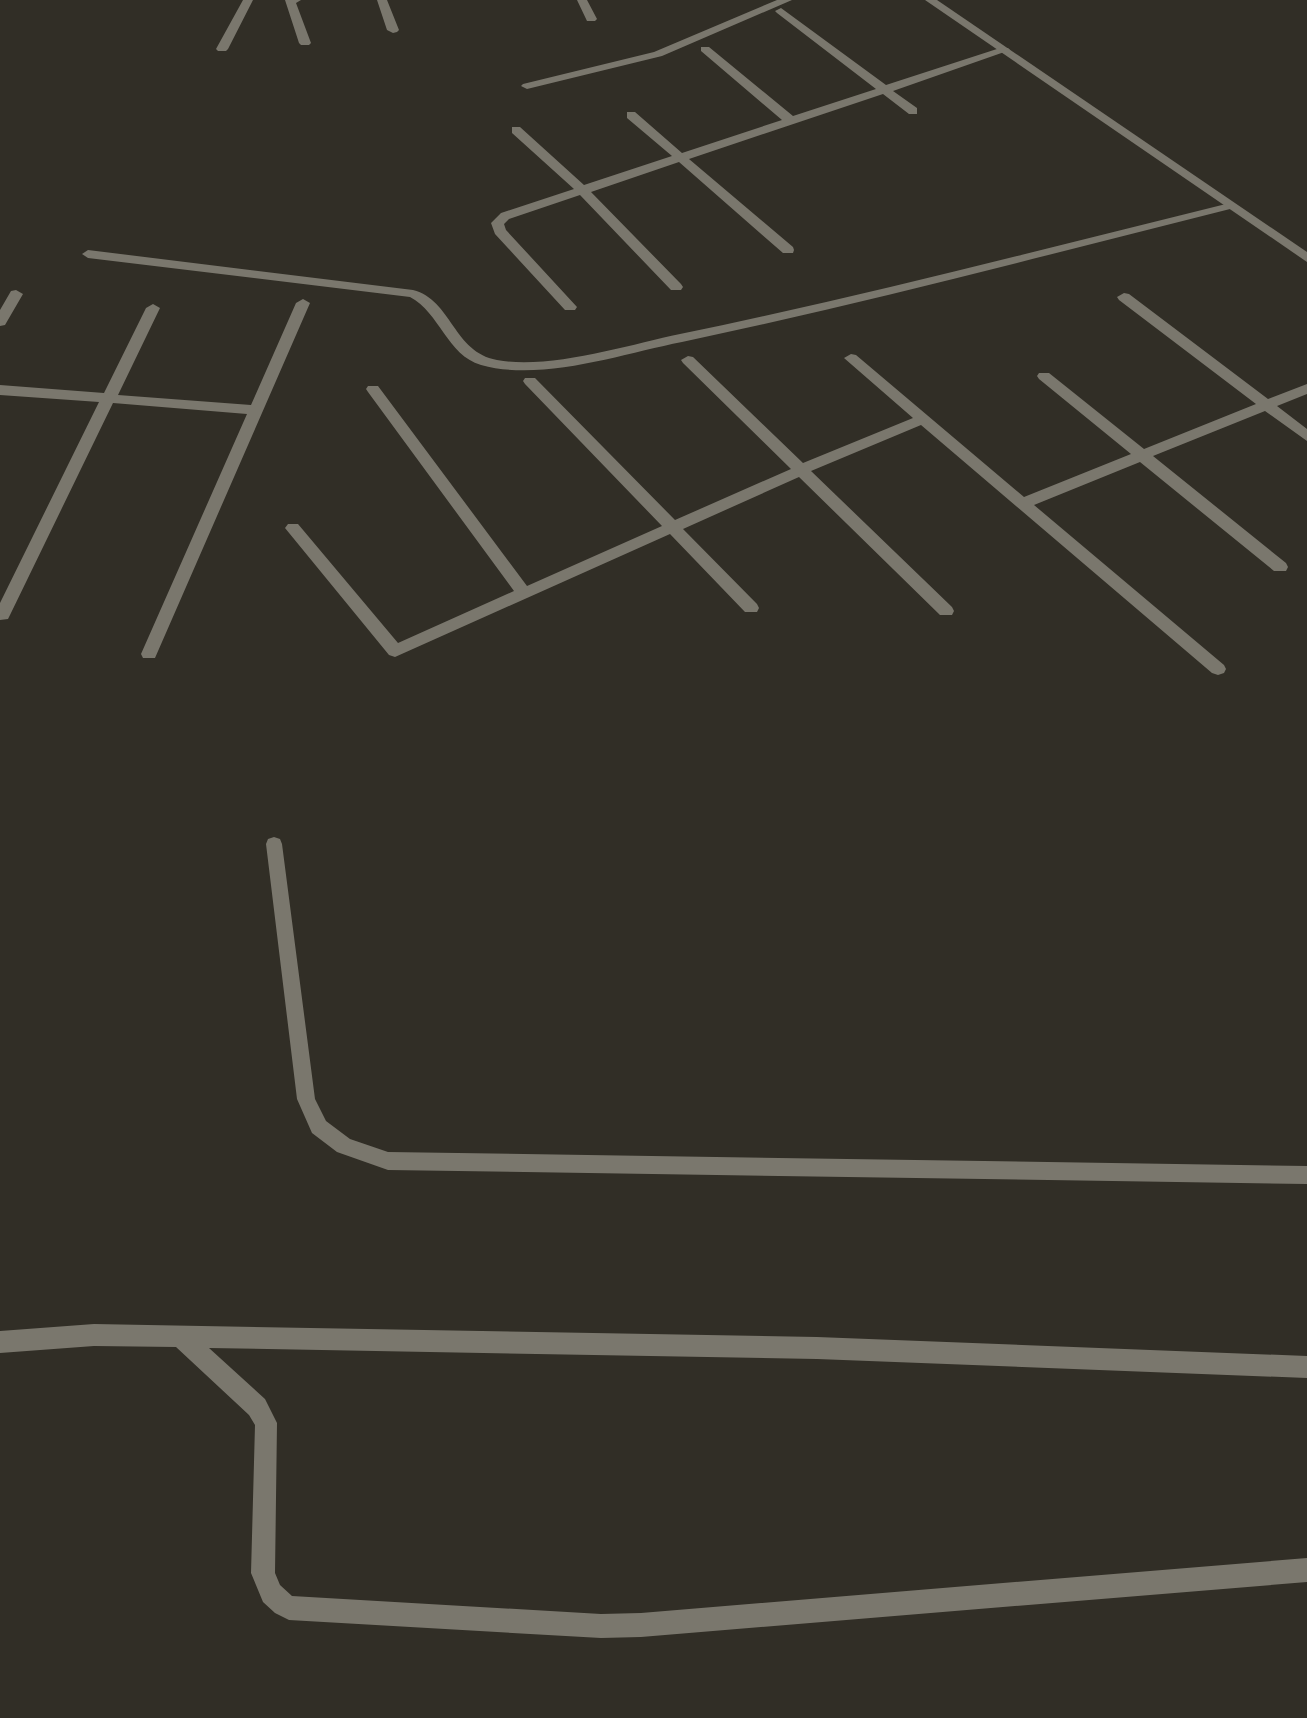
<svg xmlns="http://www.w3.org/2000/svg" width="1307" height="1718" viewBox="0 0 1307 1718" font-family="'Libre Baskerville',serif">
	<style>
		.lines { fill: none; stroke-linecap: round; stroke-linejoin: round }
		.lane { fill: #7a776d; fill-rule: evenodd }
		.street { fill: #7a776d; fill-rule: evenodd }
		.secondary { fill: #7a776d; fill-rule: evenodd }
	</style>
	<rect width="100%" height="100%" fill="#312e26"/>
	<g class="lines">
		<path class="lane" d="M1230 203 1236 206 1234 208C1050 254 867 303 682 342 621 354 542 382 481 365 447 355 440 313 410 297L88 258 82 254 88 250 413 290C452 300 453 352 497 360 549 370 628 345 680 334 865 296 1047 248 1230 203Z
			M274 837 280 839 282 844 315 1099 326 1121 350 1139 388 1152 1307 1166V1184L388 1170 337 1152 312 1133 297 1099 266 844 268 839Z"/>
		<path class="street" d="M243 0H253L228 49 226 51H218L216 49Z
			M285 0H301L296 3 311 43 309 45H301L299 43Z
			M377 0H387L399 30 397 32 393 33 387 30Z
			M577 0H587L597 19 595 21H587Z
			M777 0H792L662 56 527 89 521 86 523 84 654 52Z
			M781 8 886 85 1000 48H1008L1010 50 893 91 917 108V114H909L883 94 689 159 793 247 794 250 793 253H783L679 162 591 192 681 284 683 287 681 290H671L580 195 509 219 504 224 506 230 577 307 575 310H565L495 234 491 223 501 213 574 189 512 133V127H520L584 185 672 156 627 118V112H635L682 153 782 120 701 51V47H709L793 116 876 89 777 13 775 11Z
			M16 290 23 294 5 325 0 326V310L11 291Z
			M1124 293 1129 294 1268 399 1307 384V394L1277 406 1307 429V441L1265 411 1153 456 1286 563 1288 567 1286 571H1274L1140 462 1034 505 1224 665 1226 669 1224 673 1218 675 1212 673 921 425 811 471 952 607 954 611 952 615H940L799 477 683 529 757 604 759 608 757 612H745L670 534 395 657 389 655 285 528 288 524H298L398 643 514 591 368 392 366 389 368 386H378L527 586 662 526 525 384 523 381 525 378H535L675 520 791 469 683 363 681 360 688 356 693 357 803 463 913 418 844 358 851 354 856 355 1024 497 1131 454 1039 379 1037 376 1039 373H1049L1144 449 1256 404 1119 300 1117 297Z
			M303 299 310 303 155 658H143L141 654 247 414 113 403 10 615 8 619 0 620V603L99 402 0 395V385L104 393 146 308 153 304 160 308 118 395 251 405 296 303Z
			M94 1324 817 1337 1307 1356V1378L817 1359 209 1348 265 1399 277 1423 275 1573 280 1585 292 1596 601 1614 641 1613 1307 1558V1582L641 1637 601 1638 289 1620 275 1613 263 1602 251 1573 255 1425 249 1415 176 1347 94 1346 0 1353V1331Z"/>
		<path class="secondary" d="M925 0H937L1307 252V262Z"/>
	</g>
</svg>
